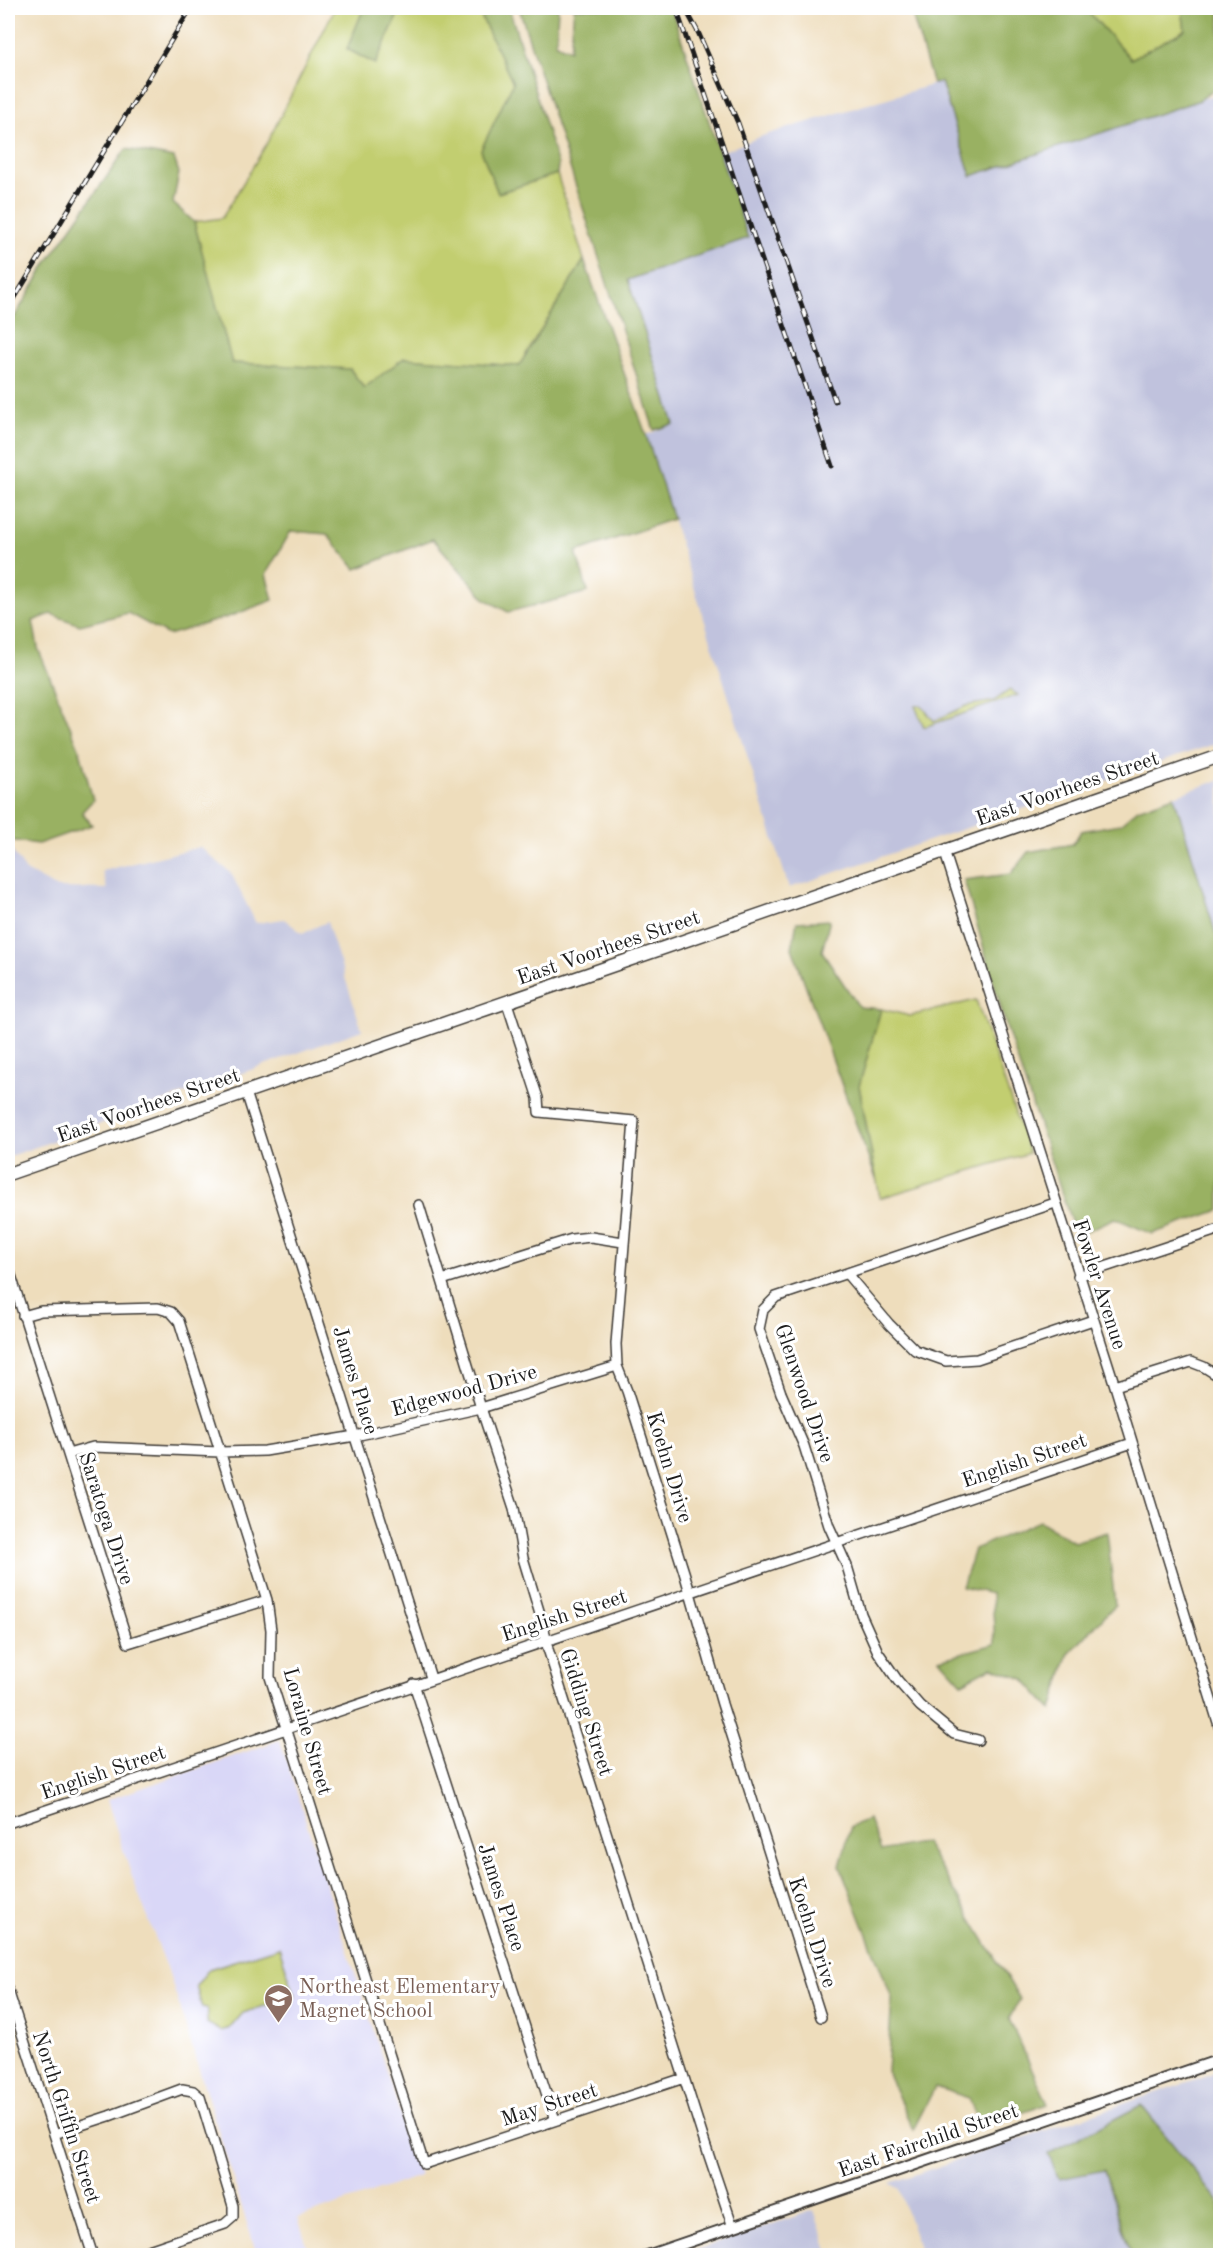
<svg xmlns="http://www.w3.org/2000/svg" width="1228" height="2263" viewBox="0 0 1228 2263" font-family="'Old Standard TT',serif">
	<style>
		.built { fill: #d9d7f7 }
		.industrial { fill: #c0c2dd }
		.green { fill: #c2ce70; stroke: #6f7546; stroke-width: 1.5 }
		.forest { fill: #99b162; stroke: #5a663f; stroke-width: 1.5 }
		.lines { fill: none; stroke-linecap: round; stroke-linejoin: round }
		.minor-casing { stroke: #3c3934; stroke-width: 12 }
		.tertiary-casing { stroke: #3c3934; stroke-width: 14 }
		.secondary-casing { stroke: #3c3934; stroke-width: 15 }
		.minor { stroke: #fff; stroke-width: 9 }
		.tertiary { stroke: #fff; stroke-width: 10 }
		.secondary { stroke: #fff; stroke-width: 12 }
		.rail-casing { stroke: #1c1c1c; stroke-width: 5 }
		.rail { stroke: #fff; stroke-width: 3; stroke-dasharray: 9; stroke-linecap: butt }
		.labels { text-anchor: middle; stroke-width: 6; stroke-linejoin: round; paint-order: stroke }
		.street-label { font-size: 21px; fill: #1c1c1c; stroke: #fff }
		.education-label { font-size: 21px; fill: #785e54; stroke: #fff; text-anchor: start }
	</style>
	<rect width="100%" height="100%" fill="#fff"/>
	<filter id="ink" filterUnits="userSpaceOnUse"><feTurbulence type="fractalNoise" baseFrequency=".0167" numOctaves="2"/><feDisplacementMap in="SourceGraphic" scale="12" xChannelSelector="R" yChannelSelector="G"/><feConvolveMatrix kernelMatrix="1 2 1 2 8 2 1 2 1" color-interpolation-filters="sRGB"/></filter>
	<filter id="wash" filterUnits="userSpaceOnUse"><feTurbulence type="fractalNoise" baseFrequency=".008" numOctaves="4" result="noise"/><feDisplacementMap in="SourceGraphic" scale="24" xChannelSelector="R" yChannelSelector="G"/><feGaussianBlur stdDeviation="1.35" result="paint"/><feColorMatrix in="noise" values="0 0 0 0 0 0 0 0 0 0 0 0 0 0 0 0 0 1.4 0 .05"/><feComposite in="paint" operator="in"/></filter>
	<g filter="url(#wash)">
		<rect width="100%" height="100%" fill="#eeddbc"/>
		<path class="built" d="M280 1740 420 2176 298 2218 310 2255H257L168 1970 132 1877 107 1800Z"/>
		<path class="industrial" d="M941 82 972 176 1220 93V742L789 888 646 435 673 424 628 280 747 238 719 153 765 135Z
			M1220 780V948L1174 796Z
			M200 847 231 873 256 923 284 919 302 933 327 922 362 1030 8 1157V849L10 848 26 871 57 888 107 889 102 871Z
			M1220 2071V2203L1141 2105 1059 2179 1104 2170 1131 2255H918L920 2251 899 2189 890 2183Z
			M814 2210 830 2255H681Z"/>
		<path class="green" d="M335 8H364L347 49 375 64 401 8H477L513 83 481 150 498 193 557 174 584 260 519 366 404 358 364 388 350 369 231 363 194 222 222 218 266 145Z
			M1085 8H1182L1185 30 1131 59Z
			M1010 690 1018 695 924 727 915 706 921 705 934 721 966 706 994 701Z
			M976 1000 1029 1153 880 1198 859 1086 881 1009 910 1016Z
			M279 1947 295 1996 243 2013 230 2028 221 2031 207 2023V2009L202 2008 196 1986 209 1969Z"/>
		<path class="forest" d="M364 8H401L375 64 347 49Z
			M477 8H509L558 165 557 174 498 193 481 150 513 83Z
			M519 8H558L556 44 570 50 574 8H671L748 238 628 280 674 424 654 430Z
			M910 8H1085L1131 59 1185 30 1182 8H1220V84L1200 100 971 176 941 82 933 84Z
			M126 149 174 158 179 173 173 203 194 222 232 363 350 369 364 388 404 358 519 366 584 260 646 435 673 519 576 552 588 592 508 612 485 599 433 539 356 569 327 534 291 531 266 574 273 600 228 617 168 635 128 613 80 625 51 614 33 621 38 648 80 751 93 800 82 812 92 825 38 844 8 840V328L48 261Z
			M1174 796 1220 948V1210L1152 1234 1115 1218 1076 1236 1007 1029 964 880 1011 874 1028 852 1073 844 1081 831 1120 824 1138 809Z
			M830 920 822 951 859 1007 881 1009 859 1086 876 1179 792 948 797 922Z
			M1039 1521 1074 1542 1107 1532 1115 1605 1068 1655 1052 1710 1024 1679 992 1667 962 1683 940 1659 995 1644 992 1594 962 1587 974 1549Z
			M869 1819 881 1851 925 1842 1020 1999 1009 2019 1048 2104 980 2127 969 2098 935 2087 913 2130 887 2071 892 1998 840 1866 851 1826Z
			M1141 2105 1220 2203V2255H1131L1104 2170 1059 2179 1048 2154Z"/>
	</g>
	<g filter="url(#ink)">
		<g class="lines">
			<defs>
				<path id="minor" d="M944 850 1115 1386 1220 1729
					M507 1003 538 1098 539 1112 634 1121 616 1344 617 1366 627 1391 684 1572 722 1704 821 2017
					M246 1092 431 1678
					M419 1205 481 1408 514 1508 523 1558 543 1624 548 1649 706 2147 733 2227
					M8 1266 128 1643 267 1600
					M847 1274 889 1324 915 1350 946 1361 977 1359 1093 1320
					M1078 1276 1220 1229
					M442 1280 572 1239 591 1237 623 1242
					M23 1316 41 1311 158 1308 171 1312 179 1321 267 1600 271 1630 270 1677 424 2164 684 2078
					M1115 1386 1191 1362 1204 1367 1220 1377
					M68 1454 93 1447 220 1452 265 1451 355 1436 481 1408 617 1366
					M414 1684 555 2120
					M978 1740 954 1734 920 1706 898 1681 878 1652 861 1614 847 1566 829 1526 804 1446 781 1393 759 1329 763 1310 776 1297 1055 1203
					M8 1823 1132 1443
					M8 1990 93 2256
					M54 2134 109 2116 182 2089 193 2091 200 2097 233 2206V2217L225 2224 131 2256"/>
				<path id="tertiary" d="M647 2256 1220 2060"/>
				<path id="secondary" d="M8 1174 1220 756"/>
			</defs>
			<use href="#minor" class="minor-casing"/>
			<use href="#tertiary" class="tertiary-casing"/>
			<use href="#secondary" class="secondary-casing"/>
			<use href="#minor" class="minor"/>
			<use href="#tertiary" class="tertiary"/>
			<use href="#secondary" class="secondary"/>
			<defs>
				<path id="rail" d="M676 8 832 466
					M685 8 698 32 738 123 835 401
					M8 309 191 8"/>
			</defs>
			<use href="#rail" class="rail-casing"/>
			<use href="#rail" class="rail"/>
		</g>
	</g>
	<defs>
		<symbol id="school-pin" viewBox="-11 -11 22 30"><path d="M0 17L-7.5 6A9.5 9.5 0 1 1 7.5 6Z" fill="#8d6e63" stroke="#fff"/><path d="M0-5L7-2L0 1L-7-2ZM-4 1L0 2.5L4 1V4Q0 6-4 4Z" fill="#fff"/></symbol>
	</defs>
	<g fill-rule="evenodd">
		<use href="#school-pin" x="262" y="1982" width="33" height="45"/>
	</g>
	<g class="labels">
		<g class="street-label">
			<text transform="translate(1067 788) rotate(-19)" y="7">East Voorhees Street</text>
			<text transform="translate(608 947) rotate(-19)" y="7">East Voorhees Street</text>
			<text transform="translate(148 1105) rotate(-19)" y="7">East Voorhees Street</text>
			<text transform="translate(1100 1284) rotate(72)" y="7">Fowler Avenue</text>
			<text transform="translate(356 1380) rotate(73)" y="7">James Place</text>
			<text transform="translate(464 1390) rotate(-15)" y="7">Edgewood Drive</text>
			<text transform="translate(805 1393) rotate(71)" y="7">Glenwood Drive</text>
			<text transform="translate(1024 1460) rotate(-19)" y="7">English Street</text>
			<text transform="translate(670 1467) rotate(73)" y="7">Koehn Drive</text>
			<text transform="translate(107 1518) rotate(72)" y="7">Saratoga Drive</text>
			<text transform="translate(564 1615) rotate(-18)" y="7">English Street</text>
			<text transform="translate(587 1712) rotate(72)" y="7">Gidding Street</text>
			<text transform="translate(308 1731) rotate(74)" y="7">Loraine Street</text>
			<text transform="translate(103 1772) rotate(-19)" y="7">English Street</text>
			<text transform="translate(502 1897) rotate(72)" y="7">James Place</text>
			<text transform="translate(813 1932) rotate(72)" y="7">Koehn Drive</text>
			<text transform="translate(549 2104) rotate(-18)" y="7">May Street</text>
			<text transform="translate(67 2117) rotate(72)" y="7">North Griffin Street</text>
			<text transform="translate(928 2140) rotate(-19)" y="7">East Fairchild Street</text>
		</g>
		<g class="education-label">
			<text x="299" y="1993">Northeast Elementary<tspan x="299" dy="24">Magnet School</tspan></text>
		</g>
	</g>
	<rect width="1228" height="2263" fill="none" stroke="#fff" stroke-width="30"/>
</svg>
